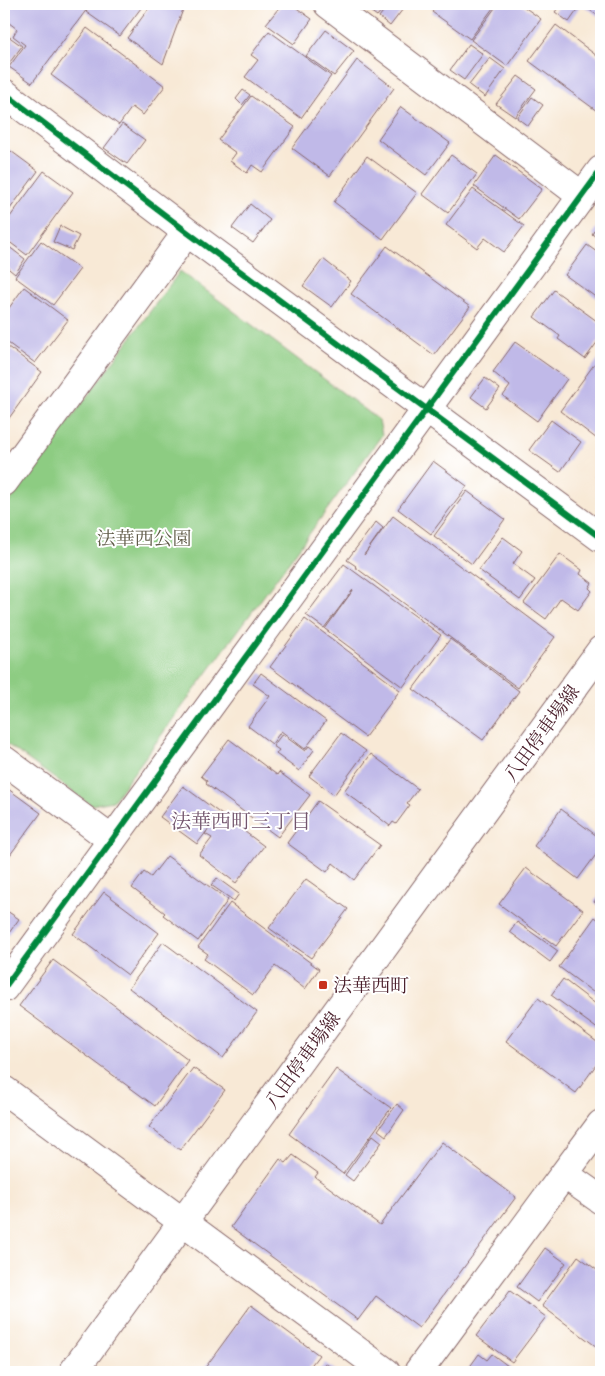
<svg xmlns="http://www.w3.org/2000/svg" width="605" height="1376" viewBox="0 0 605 1376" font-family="Vollkorn,'Noto Serif JP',serif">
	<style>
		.green { fill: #8dcc82; stroke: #6c7656 }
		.building { fill: #c0b9e8 }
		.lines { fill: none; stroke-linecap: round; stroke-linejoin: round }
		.minor-casing { stroke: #876667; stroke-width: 30 }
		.major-casing { stroke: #876667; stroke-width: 30 }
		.minor { stroke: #fff; stroke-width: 28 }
		.major { stroke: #fff; stroke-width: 28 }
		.cycleway-casing { stroke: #fff; stroke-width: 9 }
		.cycleway { stroke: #00873e; stroke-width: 6 }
		.poi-dot { fill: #c8321e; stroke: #fff; stroke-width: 2 }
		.labels { text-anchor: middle; stroke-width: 4; stroke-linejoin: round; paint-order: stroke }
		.park-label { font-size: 19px; fill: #615c49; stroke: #fff }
		.street-label { font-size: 19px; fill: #4a1f2b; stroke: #fff }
		.poi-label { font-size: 19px; fill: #4a1f2b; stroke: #fff; text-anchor: start }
		.neighbourhood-label { font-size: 20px; fill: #73556d; stroke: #fff }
	</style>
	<rect width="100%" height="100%" fill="#fff"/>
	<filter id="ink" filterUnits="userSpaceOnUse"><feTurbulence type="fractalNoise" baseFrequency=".02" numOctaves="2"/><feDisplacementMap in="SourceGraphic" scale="10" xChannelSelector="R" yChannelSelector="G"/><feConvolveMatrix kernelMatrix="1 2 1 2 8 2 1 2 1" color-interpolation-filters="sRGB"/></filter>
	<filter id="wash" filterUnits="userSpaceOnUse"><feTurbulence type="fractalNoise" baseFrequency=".0096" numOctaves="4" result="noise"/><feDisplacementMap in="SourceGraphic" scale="20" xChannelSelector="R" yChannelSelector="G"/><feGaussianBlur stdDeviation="1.12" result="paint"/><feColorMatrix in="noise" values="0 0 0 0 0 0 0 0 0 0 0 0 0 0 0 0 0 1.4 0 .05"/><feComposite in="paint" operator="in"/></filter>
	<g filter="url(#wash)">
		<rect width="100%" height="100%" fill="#f8e9d6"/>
		<path class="green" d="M180 271 379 420 382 435 113 801 91 805 4 742V509Z"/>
		<g id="blocks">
			<path class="building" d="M9 4H88L90 5 32 83 9 67 25 45 13 36 17 29 4 19V12Z
				M92 4H144L120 36 86 12Z
				M152 4H185L163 64 127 38Z
				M282 4H291L312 19 294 44 266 24Z
				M364 4H387L377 16 363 6Z
				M389 4H396L403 9 390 26 379 17Z
				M438 4H496L470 39 432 12Z
				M498 4H520L541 19 507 66 471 40Z
				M561 4H579L581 5 569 22 555 12Z
				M585 4H601V18L584 6Z
				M556 25 601 59V114L529 61Z
				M87 28 165 86 143 115 132 107 119 125 51 75Z
				M326 30 354 51 334 76 306 56Z
				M269 31 331 76 301 118 245 77 258 60 251 55Z
				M4 33 22 46 4 70Z
				M469 44 483 54 464 80 450 70Z
				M490 58 505 69 485 97 469 85Z
				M357 60 394 88 330 176 292 148Z
				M518 76 536 89 515 117 496 104Z
				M243 90 250 95 242 105 236 99Z
				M251 96 295 127 262 172 252 165 247 173 230 161 236 153 218 140Z
				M532 97 543 105 528 126 517 118Z
				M401 107 450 143 426 175 378 139Z
				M122 124 145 140 127 164 104 148Z
				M4 146 38 171 4 217Z
				M451 155 477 174 448 213 422 194Z
				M496 155 542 189 519 219 474 186Z
				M367 156 417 193 383 239 334 202Z
				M44 171 73 192 27 255 4 238V225Z
				M473 189 524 226 504 252 485 238 477 248 446 225Z
				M250 204 270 220 253 243 232 228Z
				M601 221V241L592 234Z
				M60 226 79 236 72 250 53 242Z
				M41 241 80 269 53 305 15 277Z
				M4 243 25 259 15 274 4 265Z
				M587 245 601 255V301L565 275Z
				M387 246 470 307 434 355 351 294Z
				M323 259 351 281 332 307 303 286Z
				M24 287 68 320 35 363 4 340V315Z
				M554 290 601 324V337L585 359 558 339 560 336 534 317Z
				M515 342 567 379 537 421 503 396 510 386 493 372Z
				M4 344 42 372 7 421 4 419Z
				M601 355V442L560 411Z
				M485 378 500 389 486 408 471 397Z
				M551 420 581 442 560 472 529 450Z
				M433 461 467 486 431 534 398 509Z
				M601 469V482L595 477Z
				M467 491 505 519 472 564 434 536Z
				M393 516 555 637 518 688 355 567 356 566 347 560 376 522 383 528 364 555Z
				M503 537 522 551 513 564 535 580 520 600 479 570Z
				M560 554 582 570 580 574 592 583 589 588 592 591 578 610 561 598 546 619 524 603Z
				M344 564 441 635 403 687 325 629 353 590 324 628 306 615Z
				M305 619 400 690 365 737 270 667Z
				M450 639 519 691 483 740 413 689Z
				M261 673 326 721 305 749 281 731 272 744 248 726 270 696 253 684Z
				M341 733 366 751 334 795 309 776Z
				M282 734 305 751 309 746 314 750 299 771 276 754 279 750 273 746Z
				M229 739 277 775 279 772 310 795 278 837 206 784 207 781 201 776Z
				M371 754 418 789 407 803 410 805 396 824 393 822 390 826 344 791Z
				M4 786 41 813 4 863Z
				M183 786 264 846 236 883 199 855 212 838 205 834 216 819 197 844 160 817Z
				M318 801 380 845 354 880 333 863 327 872 287 843Z
				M561 809 601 839V848L578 879 534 846Z
				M167 856 228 900 198 941 163 915 165 913 132 888 144 872 151 877Z
				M526 868 583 910 556 946 499 904Z
				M217 878 239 894 234 901 211 885Z
				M306 879 348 909 311 958 269 928Z
				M104 892 159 933 128 975 73 934Z
				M601 892V907L594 902Z
				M230 903 319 969 305 989 275 966 253 995 204 959 208 954 198 947Z
				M4 909 19 919 4 940Z
				M595 917 601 922V998L559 967Z
				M517 922 558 951 550 962 510 932Z
				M163 942 257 1012 223 1058 129 988Z
				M53 960 188 1060 155 1106 19 1006Z
				M563 979 601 1008V1028L599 1030 551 995Z
				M538 998 601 1045V1058L576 1093 506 1041Z
				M193 1068 225 1090 180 1150 149 1127Z
				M336 1069 391 1108 343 1174 289 1134Z
				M397 1104 404 1110 386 1136 378 1130Z
				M373 1135 382 1142 353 1181 345 1175Z
				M442 1142 516 1197 419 1328 376 1296 358 1320 231 1227 280 1159 286 1163 293 1155 318 1173 315 1177 380 1225Z
				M545 1248 566 1263 537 1302 517 1287Z
				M578 1256 601 1273V1350L542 1306Z
				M510 1291 546 1317 512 1362 476 1336Z
				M251 1305 319 1355 306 1372H202Z
				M479 1354 487 1360 492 1354 516 1372H466Z
				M325 1363 338 1372H318Z"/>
		</g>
	</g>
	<g filter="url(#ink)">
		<use href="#blocks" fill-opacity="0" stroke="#876667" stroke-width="1"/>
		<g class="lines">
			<defs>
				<path id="minor" d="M328 4 582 196
					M4 93 187 232 601 538
					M4 482 187 232
					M4 760 112 840
					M4 988 601 170
					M4 1090 386 1372
					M564 1174 601 1200
					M418 1372 601 1124"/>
				<path id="major" d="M73 1372 601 650"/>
			</defs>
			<use href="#minor" class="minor-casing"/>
			<use href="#major" class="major-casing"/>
			<use href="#minor" class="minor"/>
			<use href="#major" class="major"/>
			<defs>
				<path id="cycleway" d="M4 93 187 232 601 538
					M4 988 601 170"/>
			</defs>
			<use href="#cycleway" class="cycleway-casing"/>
			<use href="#cycleway" class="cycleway"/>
		</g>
	</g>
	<rect class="poi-dot" x="318" y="980" width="10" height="10" rx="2.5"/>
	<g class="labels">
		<g class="park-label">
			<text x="144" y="545">法華西公園</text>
		</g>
		<g class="street-label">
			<text transform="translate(541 733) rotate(-54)" y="7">八田停車場線</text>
			<text transform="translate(302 1060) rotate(-54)" y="7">八田停車場線</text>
		</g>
		<g class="poi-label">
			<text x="333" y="992">法華西町</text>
		</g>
		<g class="neighbourhood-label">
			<text x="241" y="828">法華西町三丁目</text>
		</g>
	</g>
	<rect width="605" height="1376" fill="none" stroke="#fff" stroke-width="20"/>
</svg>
